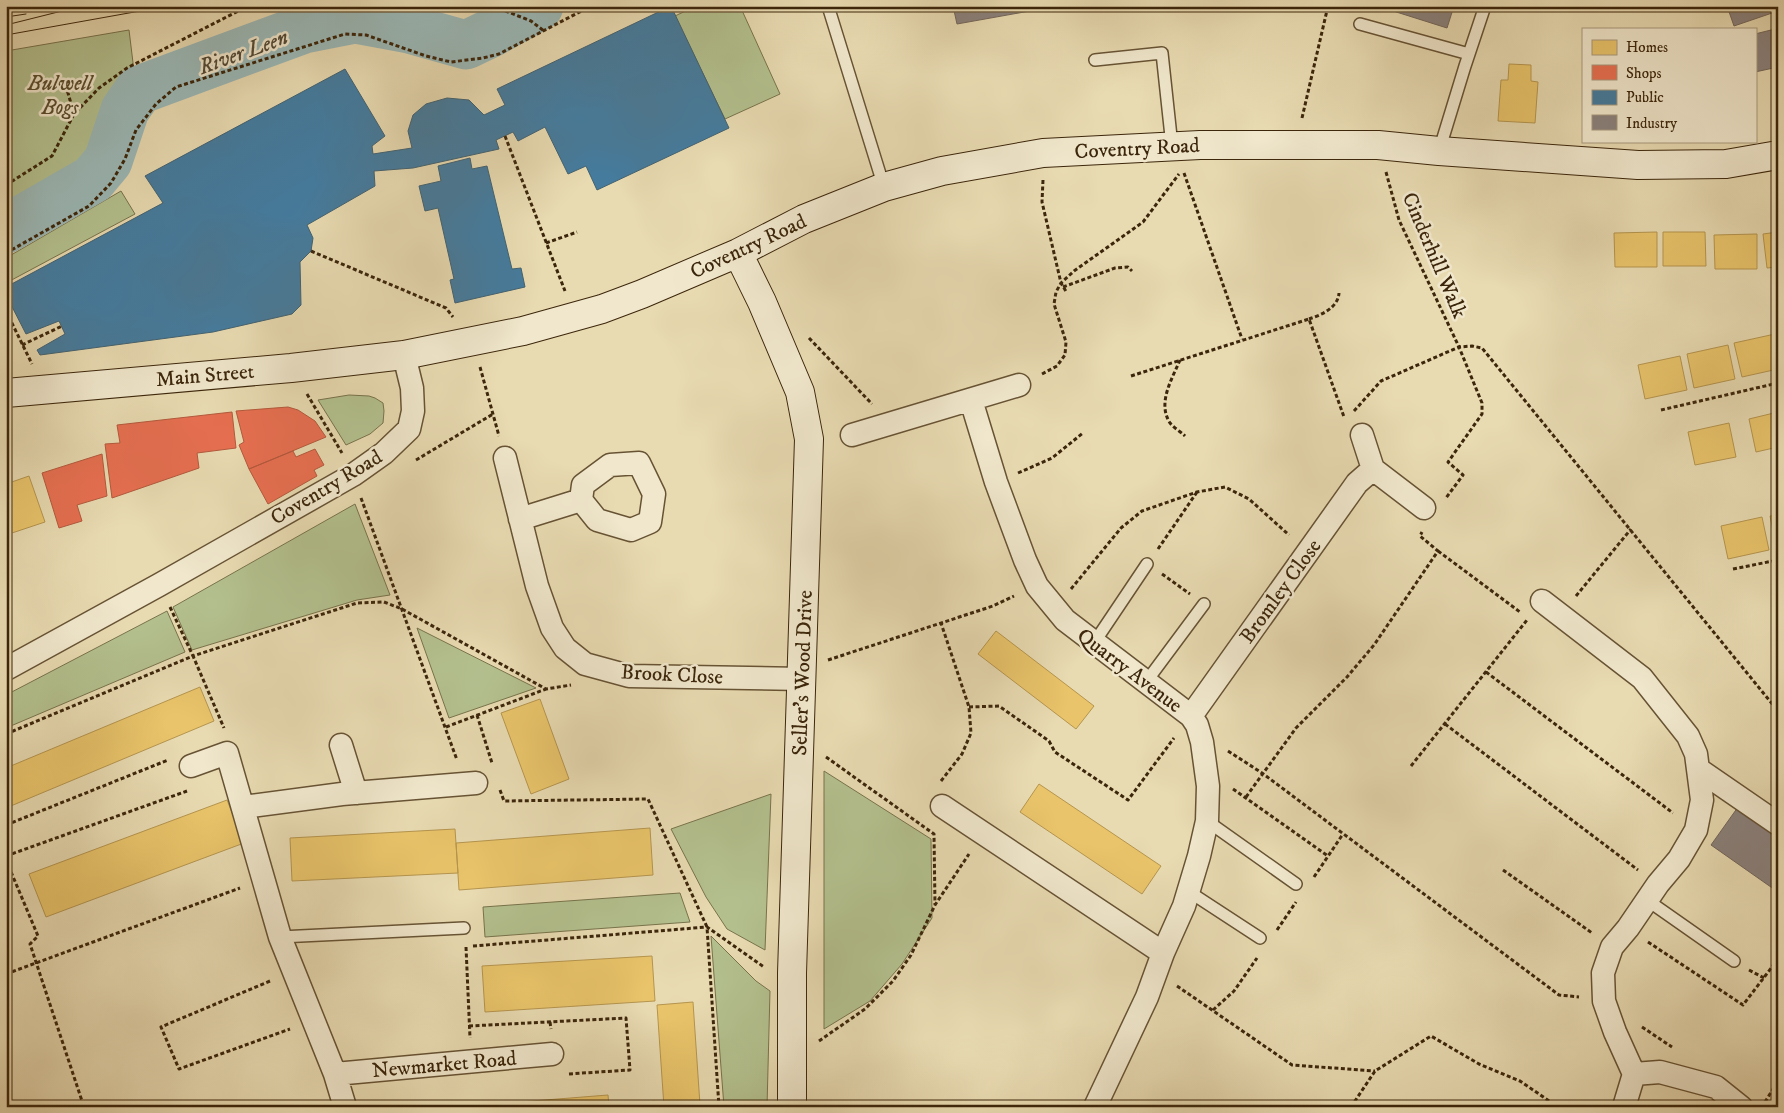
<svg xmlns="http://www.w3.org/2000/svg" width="1784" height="1113" viewBox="0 0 1784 1113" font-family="'IM FELL DW Pica',serif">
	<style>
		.green { fill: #b3c08e; stroke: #78734c }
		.homes { fill: #e9c46a; stroke: #b5954e }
		.shops { fill: #e76f51; stroke: #b4593c }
		.public { fill: #457b9d; stroke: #426271 }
		.industry { fill: #8a817c; stroke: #73665a }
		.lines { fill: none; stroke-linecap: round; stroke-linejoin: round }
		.river { stroke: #9bb8b6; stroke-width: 49 }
		.lane-casing { stroke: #675334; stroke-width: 14 }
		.street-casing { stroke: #675334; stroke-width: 25 }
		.secondary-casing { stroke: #3c260b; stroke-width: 30 }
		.path { stroke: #3c260b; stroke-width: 3; stroke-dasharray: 4 2.5; stroke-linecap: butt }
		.lane { stroke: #f0e7cc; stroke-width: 11 }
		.street { stroke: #f0e7cc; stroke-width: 22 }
		.secondary { stroke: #f0e7cc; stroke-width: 28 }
		.tram { stroke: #3c260b; stroke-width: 1 }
		.labels { text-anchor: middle; stroke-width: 5; stroke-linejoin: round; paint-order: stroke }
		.park-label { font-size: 21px; font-style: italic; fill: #5a4c2c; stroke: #f0e7cc }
		.street-label { font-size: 21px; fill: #3c260b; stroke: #f0e7cc }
		.water-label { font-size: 22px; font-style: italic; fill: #544a36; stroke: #f0e7cc }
	</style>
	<rect width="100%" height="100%" fill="#e8dab1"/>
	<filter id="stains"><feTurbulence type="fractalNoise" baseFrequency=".004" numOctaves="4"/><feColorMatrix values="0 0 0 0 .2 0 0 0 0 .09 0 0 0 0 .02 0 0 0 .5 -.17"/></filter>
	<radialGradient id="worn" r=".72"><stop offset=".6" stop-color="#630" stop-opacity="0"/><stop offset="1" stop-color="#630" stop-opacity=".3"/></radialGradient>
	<path class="green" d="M696 6H740L780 94 725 119 675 16Z
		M129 30 135 79 112 106 102 132 67 177 6 213V51Z
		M121 191 135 214 6 283V258Z
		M349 395 369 396 375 398 383 403 384 411 383 423 370 434 346 445 318 400Z
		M355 504 390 595 357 600 192 650 173 607Z
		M167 611 185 652 6 728V695Z
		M417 628 536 688 449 718Z
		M824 771 931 839 932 918 902 964 870 1001 824 1029Z
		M771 794 765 950 727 929 706 897 671 829Z
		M680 893 690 922 485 937 483 907Z
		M711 936 756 981 770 991 767 1107H724Z"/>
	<path class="homes" d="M1509 64 1531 65V81L1538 82 1535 123 1498 121 1501 80H1508Z
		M1657 232V267H1615L1614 233Z
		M1663 232H1705L1706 266H1663Z
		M1778 232V267L1767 268 1763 234Z
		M1757 234V269H1715L1714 235Z
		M1775 334 1778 345V369L1742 377 1734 343Z
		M1728 345 1735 379 1694 388 1687 354Z
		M1680 356 1687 390 1645 399 1638 365Z
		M1778 412V447L1756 452 1749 419Z
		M1729 423 1736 457 1695 465 1688 432Z
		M29 476 45 522 6 535V484Z
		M1778 515V549L1777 550 1770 516Z
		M1762 517 1769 550 1728 559 1721 526Z
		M996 631 1094 706 1076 729 978 654Z
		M200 687 214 721 6 808V768Z
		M540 699 569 779 531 794 501 713Z
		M1039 784 1161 866 1142 894 1020 812Z
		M227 800 244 843 46 917 29 874Z
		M650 828 653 875 459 890 456 843Z
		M455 829 458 873 292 881 290 838Z
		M652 956 655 1001 485 1012 482 966Z
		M693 1002 700 1105 664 1107 657 1005Z
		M608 1095 609 1107H457Z
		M655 1101 656 1107H609Z"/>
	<path class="shops" d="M288 407 298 410 315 421 326 437 249 469 239 445 244 442 236 411Z
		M232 412 236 448 197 453 199 468 112 498 105 444 120 443 117 425Z
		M315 449 324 465 314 470 317 476 268 504 249 469 293 451 296 457Z
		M102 454 107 496 77 505 82 521 59 528 42 473Z"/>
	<path class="public" d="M671 6 729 128 597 190 586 166 568 174 545 127 518 141 513 132 496 140 499 149 413 168 374 171 375 186 307 225 313 238 311 251 300 262 301 305 292 314 213 332 40 355 37 350 65 334 59 321 26 334 6 295V287L163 203 145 176 345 69 385 136 372 146 373 154 412 148 408 131 413 115 426 104 447 98 469 100 484 115 505 105 497 89Z
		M470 158 472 169 487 166 512 269 521 268 525 287 455 303 450 280 454 279 438 208 425 211 419 186 441 181 438 166Z"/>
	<path class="industry" d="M953 6H1040L1041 9 957 24Z
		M1391 6H1454L1447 28 1390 10Z
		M1727 6H1778V11L1734 26Z
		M1775 29 1778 41V67L1755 72V34Z
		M1738 807 1778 835V892L1711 845Z"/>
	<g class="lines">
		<path class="river" d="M6 229 93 179 108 161 125 110 139 90 304 29 355 19 409 29 466 45 491 33 539 6"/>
		<defs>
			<path id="lane" d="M828 6 884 187
				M1360 24 1469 54
				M1095 60 1162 53 1172 146
				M1439 151 1465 66 1485 6
				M1094 643 1147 564
				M1146 682 1204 604
				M1207 821 1296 884
				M1188 891 1260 938
				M1647 900 1734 961
				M280 937 464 928"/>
			<path id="street" d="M971 400 996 482 1025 560 1037 586 1065 620 1191 716 1197 725 1202 742 1208 786 1207 821 1199 856 1184 906 1163 953 1147 997 1095 1107
				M852 435 1019 385
				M505 458 537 586 552 628 565 648 585 664 629 676 802 679
				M639 463 654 494 650 522 631 530 597 520 581 500 583 485 610 465Z
				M1373 469 1424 508
				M520 519 581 500
				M1542 601 1642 678 1688 736 1696 754 1702 800 1696 830 1679 859 1658 884 1628 928 1612 947 1603 973 1604 1001 1615 1032 1634 1074 1624 1107
				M6 669 159 585 353 475 384 453 409 429 413 411 412 388 404 355
				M1191 716 1357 483 1373 469 1362 435
				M341 745 356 793
				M191 766 227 753 280 937 335 1074 345 1107
				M1698 769 1778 824
				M942 806 1163 953
				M243 807 342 794 476 783
				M335 1074 552 1054
				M1634 1074 1660 1072 1716 1087 1741 1107"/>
			<path id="secondary" d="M738 253 762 302 800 392 809 439 792 973V1107
				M6 393 291 368 404 355 523 331 602 309 642 294 738 253 804 219 884 187 942 171 1043 153 1200 145H1378L1439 151 1638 165 1726 164 1778 155"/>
		</defs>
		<use href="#lane" class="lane-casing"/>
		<use href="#street" class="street-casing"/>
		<use href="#secondary" class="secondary-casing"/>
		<path class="path" d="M493 6 531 21 544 31
			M64 79 74 114
			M1302 118 1328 6
			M505 136 565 291
			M1386 172 1399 220 1459 347 1482 403V414L1448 462 1463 475 1446 498
			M1184 173 1242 339
			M1043 180 1042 202 1061 283 1067 293
			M6 185 52 156 74 114 99 88 127 68 246 7 252 6
			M546 243 577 232
			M311 251 446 308 453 317
			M6 253 89 206 111 183 125 159 136 130 156 104 176 87 345 34 366 35 426 56 451 62 483 58 499 54 591 6
			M1063 287 1115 268 1128 267 1132 271
			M6 311 32 364
			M1309 319C1321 315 1338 308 1339 293
			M809 338 872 404
			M22 345 62 326
			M1180 360C1172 379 1157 403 1170 423 1174 428 1181 432 1185 436
			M480 367 499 436
			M1042 374 1057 366 1065 355 1066 342 1054 304 1056 292 1061 283 1074 271 1143 222 1179 174
			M1131 376 1309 319 1344 417
			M307 394 342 453
			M1661 410 1778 383
			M1354 411 1381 381 1459 347 1472 346 1482 348 1778 711
			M416 460 493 414
			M1018 473 1052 458 1083 433
			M361 498 457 760
			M1158 549 1197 492
			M1438 551 1520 612
			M1733 569 1778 560
			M1162 574 1190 594
			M1071 589 1121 528 1142 511 1197 492 1225 487 1249 499 1289 535
			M1576 596 1631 529
			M170 607 193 656 357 603 384 602 402 609 546 689 571 685
			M828 660 993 606 1014 596
			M1486 672 1673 813
			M969 707 999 706 1049 741 1055 752 1128 800 1174 738
			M477 715 492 763
			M1445 724 1638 870
			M446 727 546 689
			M6 734 193 656 224 728
			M1228 751 1262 773 1559 995 1579 997
			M826 757 934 834 935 905
			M1411 766 1527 620
			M941 781 962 754 971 733 969 707 941 623
			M1233 789 1328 856
			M500 790 504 801 648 799 707 927 719 1107
			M1246 797 1296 728 1347 677 1374 645 1438 551 1420 536 1422 532
			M6 825 168 760
			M6 856 187 791
			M6 860 38 936 30 944 84 1107
			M1503 870 1592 933
			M1314 877 1343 834
			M1277 930 1296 902
			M1648 942 1743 1005 1778 959
			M473 946 707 927 764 967
			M466 947 470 1038
			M1749 970 1764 978
			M6 974 240 888
			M270 981 161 1027 179 1069 290 1029
			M1177 986 1292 1065 1375 1071
			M1213 1010 1234 991 1257 958
			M550 1022 551 1029
			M469 1026 626 1018 630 1070 568 1074
			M1642 1027 1672 1047
			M819 1041 865 1009 893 981 911 955 935 905 969 854
			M1765 1102 1778 1081
			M1351 1107 1375 1071 1431 1036 1479 1064 1520 1081 1558 1107"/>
		<use href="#lane" class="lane"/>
		<use href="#street" class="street"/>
		<use href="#secondary" class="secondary"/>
		<path class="tram" d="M6 17 26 14
			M6 25 82 6
			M6 35 168 6"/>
	</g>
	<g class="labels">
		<g class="park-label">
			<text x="60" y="90">Bulwell<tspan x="60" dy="24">Bogs</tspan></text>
		</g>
		<g class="street-label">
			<text transform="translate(1137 148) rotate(-3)" y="7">Coventry Road</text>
			<text transform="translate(748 246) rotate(-25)" y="7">Coventry Road</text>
			<text transform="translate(1435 255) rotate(67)" y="7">Cinderhill Walk</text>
			<text transform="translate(205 375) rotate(-5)" y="7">Main Street</text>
			<text transform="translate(326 487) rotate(-31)" y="7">Coventry Road</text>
			<text transform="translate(1280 591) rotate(-54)" y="7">Bromley Close</text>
			<text transform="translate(1130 670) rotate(37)" y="7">Quarry Avenue</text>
			<text transform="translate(802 673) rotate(-88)" y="7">Seller's Wood Drive</text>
			<text transform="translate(672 674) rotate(3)" y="7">Brook Close</text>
			<text transform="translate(444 1064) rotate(-5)" y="7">Newmarket Road</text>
		</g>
		<g class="water-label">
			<text transform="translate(243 51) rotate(-20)" y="8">River Leen</text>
		</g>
	</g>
	<rect width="1784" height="1113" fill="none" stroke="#e8dab1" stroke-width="25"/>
	<rect x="8" y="8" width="1769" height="1098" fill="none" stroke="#3c260b" stroke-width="2.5"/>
	<rect x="12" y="12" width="1759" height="1088" fill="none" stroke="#3c260b"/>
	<rect x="1582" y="28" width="175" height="115" fill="#f0e7cc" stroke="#a89a7f"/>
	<rect x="1592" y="40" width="25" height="15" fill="#e9c46a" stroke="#a89a7f"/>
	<text x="1626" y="52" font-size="15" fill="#3c260b">Homes</text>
	<rect x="1592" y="65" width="25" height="15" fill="#e76f51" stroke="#a89a7f"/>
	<text x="1626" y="78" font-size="15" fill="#3c260b">Shops</text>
	<rect x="1592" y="90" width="25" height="15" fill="#457b9d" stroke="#a89a7f"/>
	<text x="1626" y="102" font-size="15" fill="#3c260b">Public</text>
	<rect x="1592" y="115" width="25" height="15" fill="#8a817c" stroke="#a89a7f"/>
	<text x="1626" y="128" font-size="15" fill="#3c260b">Industry</text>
	<rect width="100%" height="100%" filter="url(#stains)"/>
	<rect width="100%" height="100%" fill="url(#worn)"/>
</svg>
